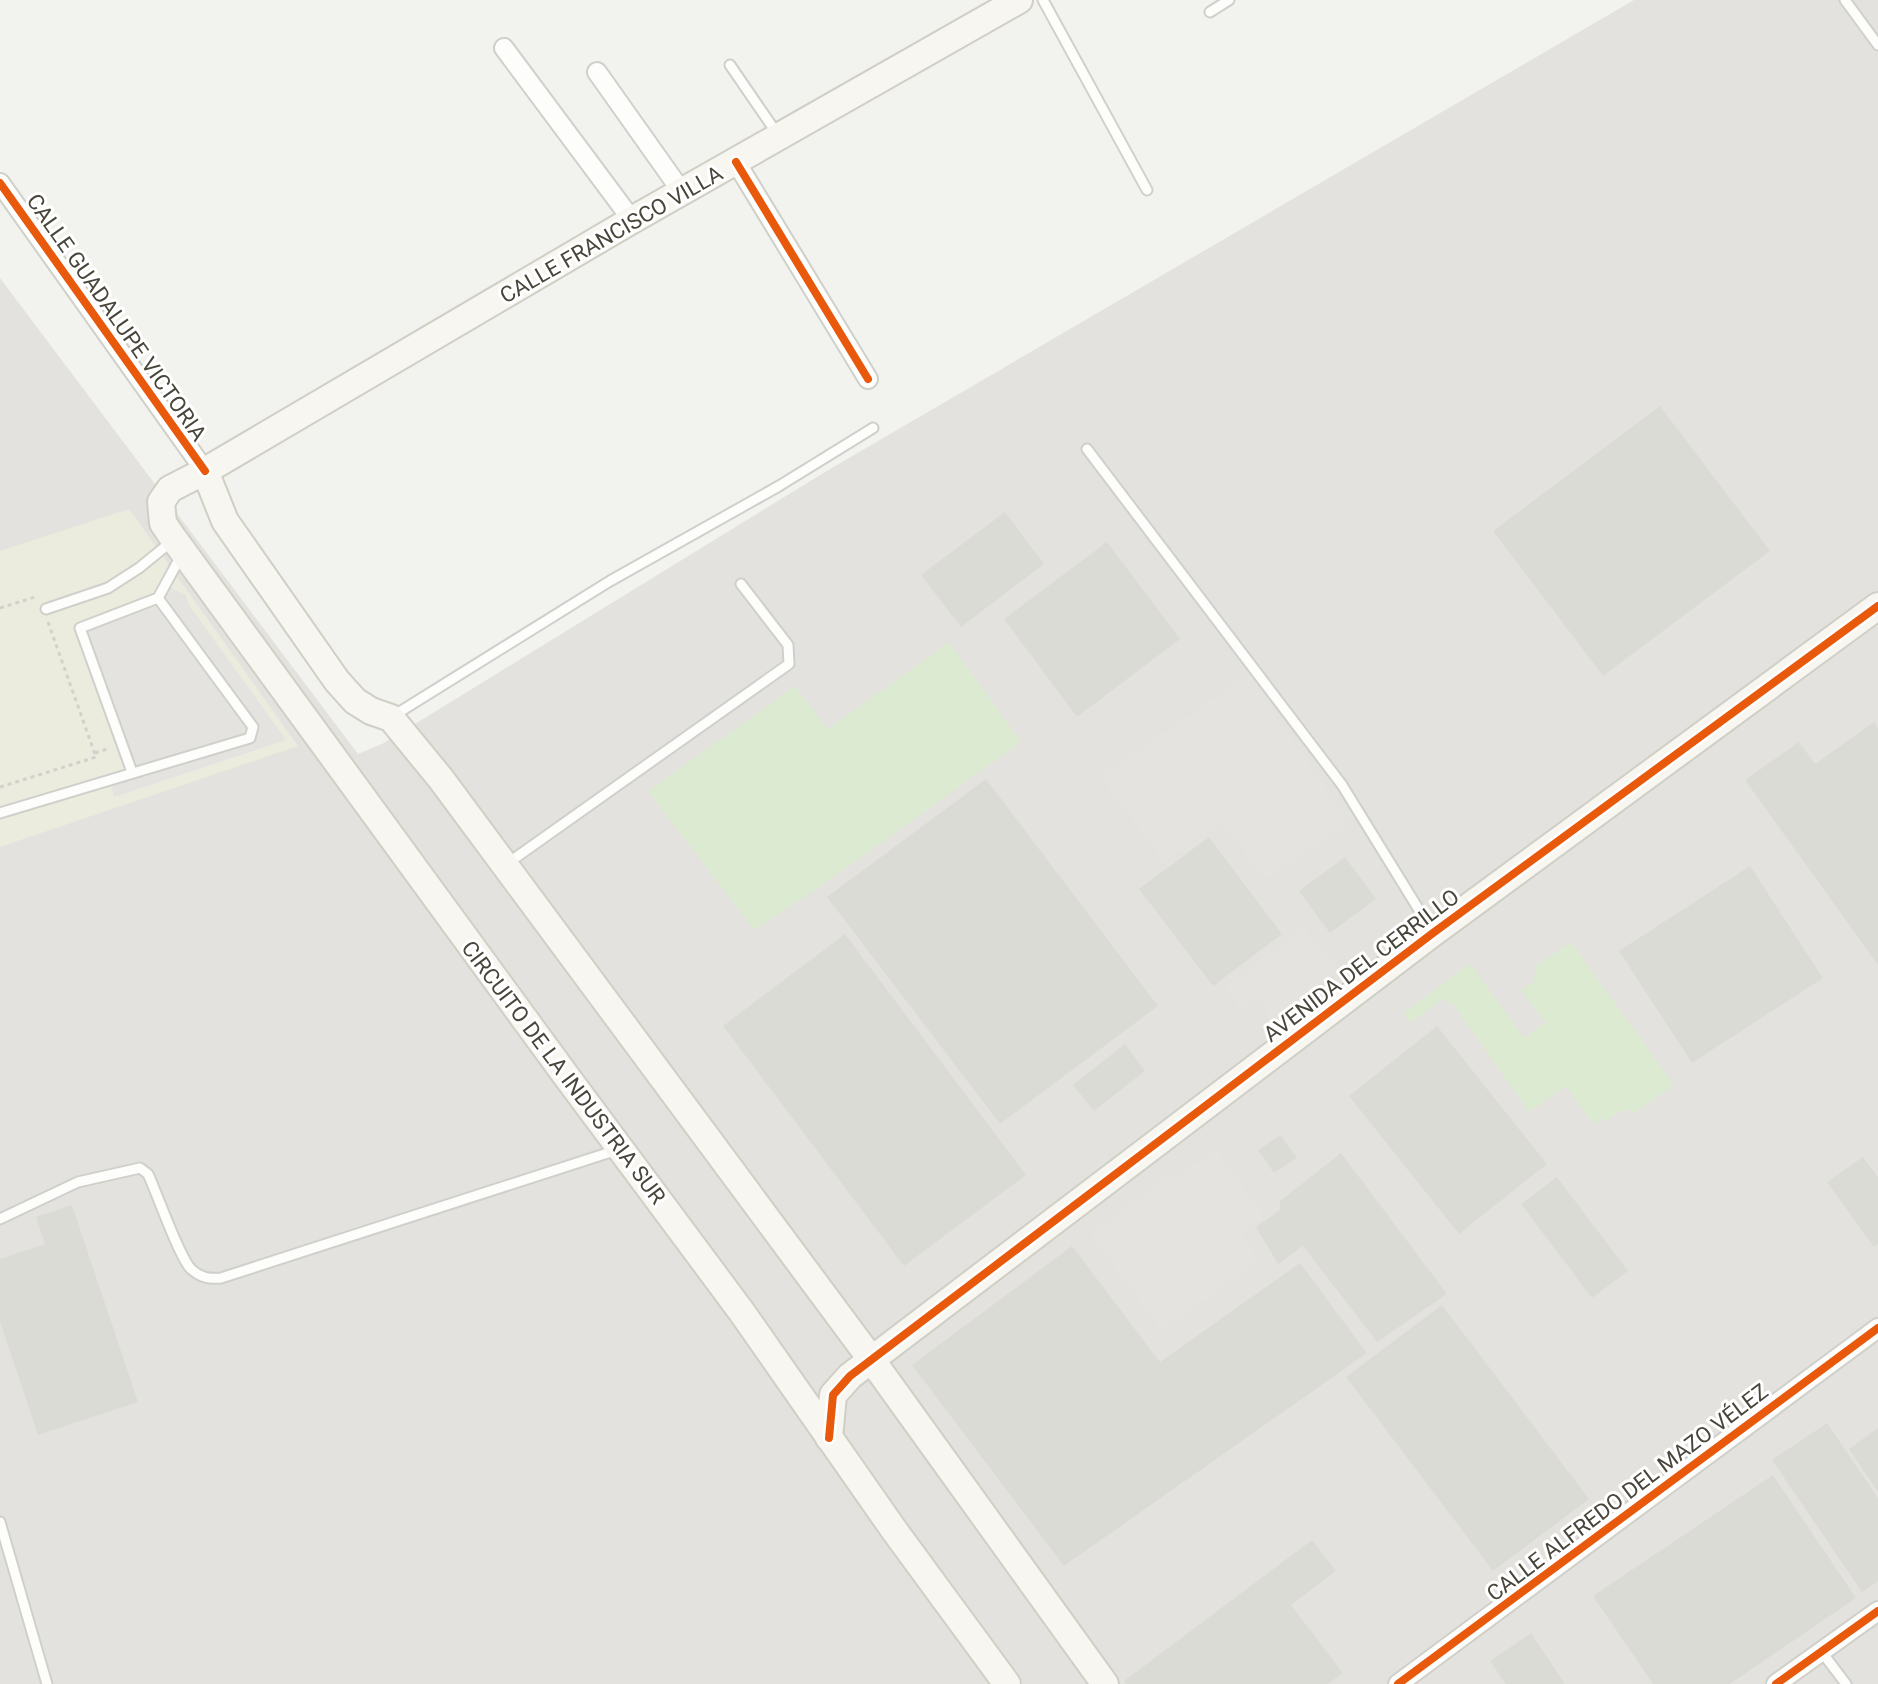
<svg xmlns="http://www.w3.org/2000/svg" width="1878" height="1684" viewBox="0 0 1878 1684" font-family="Roboto,sans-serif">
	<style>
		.industrial { fill: #e4e2de }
		.education { fill: #ebebde }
		.green { fill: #dbead1 }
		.parking { fill: #e4e3df }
		.building { fill: #dbdbd6 }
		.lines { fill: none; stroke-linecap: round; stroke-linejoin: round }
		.lane-casing { stroke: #d0d0cb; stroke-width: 13 }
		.street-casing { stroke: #d0d0cb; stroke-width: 22 }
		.secondary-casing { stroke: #cfcfc5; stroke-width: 30 }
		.path { stroke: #d2d2cc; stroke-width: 3; stroke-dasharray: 4 4; stroke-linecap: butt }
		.lane { stroke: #fdfdfc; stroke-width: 9 }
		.street { stroke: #fdfdfc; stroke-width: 18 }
		.secondary { stroke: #f7f6f1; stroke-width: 26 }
		.cycleway-casing { stroke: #fff; stroke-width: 13 }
		.cycleway { stroke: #e8590c; stroke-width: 8 }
		.labels { text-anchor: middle; stroke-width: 6; stroke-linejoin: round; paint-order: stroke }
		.street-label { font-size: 22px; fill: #48453a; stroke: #fff }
	</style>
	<rect width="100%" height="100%" fill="#f2f2ee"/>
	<path class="industrial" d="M1634 0H1878V1684H0V278L358 754 384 743 825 472Z"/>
	<path class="education" d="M129 509 298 746 0 847V551Z"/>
	<path class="green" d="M949 642 1021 742 820 887 754 930 648 791 795 686 828 729Z
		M1571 942 1674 1085 1634 1113 1626 1109 1612 1116 1606 1122 1601 1118 1594 1125 1566 1086 1529 1112 1453 1004 1441 1000 1411 1023 1404 1013 1470 963 1524 1038 1545 1023 1521 990 1534 981 1535 967Z"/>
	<path class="parking" d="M169 587 186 595 189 605 286 740 114 797 110 781 125 772 81 631 157 606 164 600Z
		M1249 675 1349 823 1265 879 1221 822 1165 863 1099 776Z
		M1304 927 1338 970 1271 1019 1259 997 1241 1010 1224 989Z
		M1216 1149 1264 1217 1241 1234 1259 1261 1162 1331 1090 1233 1169 1176 1173 1181Z"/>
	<path class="building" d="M1660 406 1770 551 1603 676 1493 531Z
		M1005 512 1044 564 961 627 921 575Z
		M1107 542 1180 639 1077 717 1004 619Z
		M1874 722 1878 728V965L1745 780 1799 742 1815 764Z
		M986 779 1158 1006 1000 1124 827 897Z
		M1209 837 1282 934 1213 986 1139 889Z
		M1345 857 1376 899 1330 933 1299 891Z
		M1750 866 1823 978 1692 1063 1619 951Z
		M845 934 1026 1175 904 1266 723 1026Z
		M1437 1026 1547 1164 1459 1234 1349 1096Z
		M1125 1044 1145 1071 1094 1111 1073 1085Z
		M1281 1135 1297 1158 1274 1173 1258 1150Z
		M1341 1153 1447 1294 1377 1342 1303 1246 1278 1264 1256 1227 1280 1210V1201Z
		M1863 1157 1878 1177V1244L1874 1247 1827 1182Z
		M1557 1177 1628 1271 1592 1298 1521 1204Z
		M72 1205 138 1402 38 1435 0 1322V1259L45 1244 36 1217Z
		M1072 1246 1160 1362 1300 1263 1367 1353 1064 1566 912 1365Z
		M1442 1305 1589 1499 1493 1571 1346 1377Z
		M1827 1423 1878 1498V1581L1862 1592 1772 1460Z
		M1878 1428V1492L1849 1449Z
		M1773 1475 1856 1598 1730 1684H1653L1593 1596Z
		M1312 1540 1336 1571 1291 1605 1343 1673 1328 1684H1127L1124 1681Z
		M1531 1633 1565 1684H1506L1490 1661Z"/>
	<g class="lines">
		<defs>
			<path id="lane" d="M1043 0 1147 190
				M1845 0 1878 45
				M1210 12 1229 0
				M730 65 778 135
				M1087 449 1342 785 1432 931
				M46 609 108 588 139 568 171 542
				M393 716 610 581 779 486 873 428
				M132 772 80 628 158 598 182 554
				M0 813 250 738 253 727 158 598
				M508 863 789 664 788 645 741 584
				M0 1219 78 1182 140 1168 148 1174C157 1193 179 1257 191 1269 201 1278 209 1279 221 1278L617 1150
				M0 1522 47 1684
				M1821 1651 1846 1684"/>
			<path id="street" d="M504 48 632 220
				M597 72 682 192
				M736 162 868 379
				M0 183 205 471
				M1398 1684 1878 1328
				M1776 1684 1878 1611"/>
			<path id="secondary" d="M205 471 225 521 337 681 355 701 371 711 391 718 441 779 871 1359 1105 1684
				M829 1438 833 1395 850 1376 1433 933 1878 606
				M1007 1684 894 1530 741 1311 564 1073 171 535 163 523 161 502 170 489 205 471 632 220 1019 0"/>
		</defs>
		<use href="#lane" class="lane-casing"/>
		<use href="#street" class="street-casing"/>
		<use href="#secondary" class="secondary-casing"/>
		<path class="path" d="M0 608 38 596
			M95 753 110 748
			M0 787 96 757 48 622"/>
		<use href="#lane" class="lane"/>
		<use href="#street" class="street"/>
		<use href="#secondary" class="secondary"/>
		<defs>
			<path id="cycleway" d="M736 162 868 379
				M0 183 205 471
				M829 1438 833 1395 850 1376 1433 933 1878 606
				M1398 1684 1878 1328
				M1776 1684 1878 1611"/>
		</defs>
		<use href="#cycleway" class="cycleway-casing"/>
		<use href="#cycleway" class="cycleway"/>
	</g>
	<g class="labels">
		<g class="street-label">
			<text transform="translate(611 234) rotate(-30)" y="8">CALLE FRANCISCO VILLA</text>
			<text transform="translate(117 317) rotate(55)" y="8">CALLE GUADALUPE VICTORIA</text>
			<text transform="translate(1361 965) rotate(-37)" y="8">AVENIDA DEL CERRILLO</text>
			<text transform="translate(564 1072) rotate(53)" y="8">CIRCUITO DE LA INDUSTRIA SUR</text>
			<text transform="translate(1627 1492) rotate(-37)" y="8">CALLE ALFREDO DEL MAZO VÉLEZ</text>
		</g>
	</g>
</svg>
